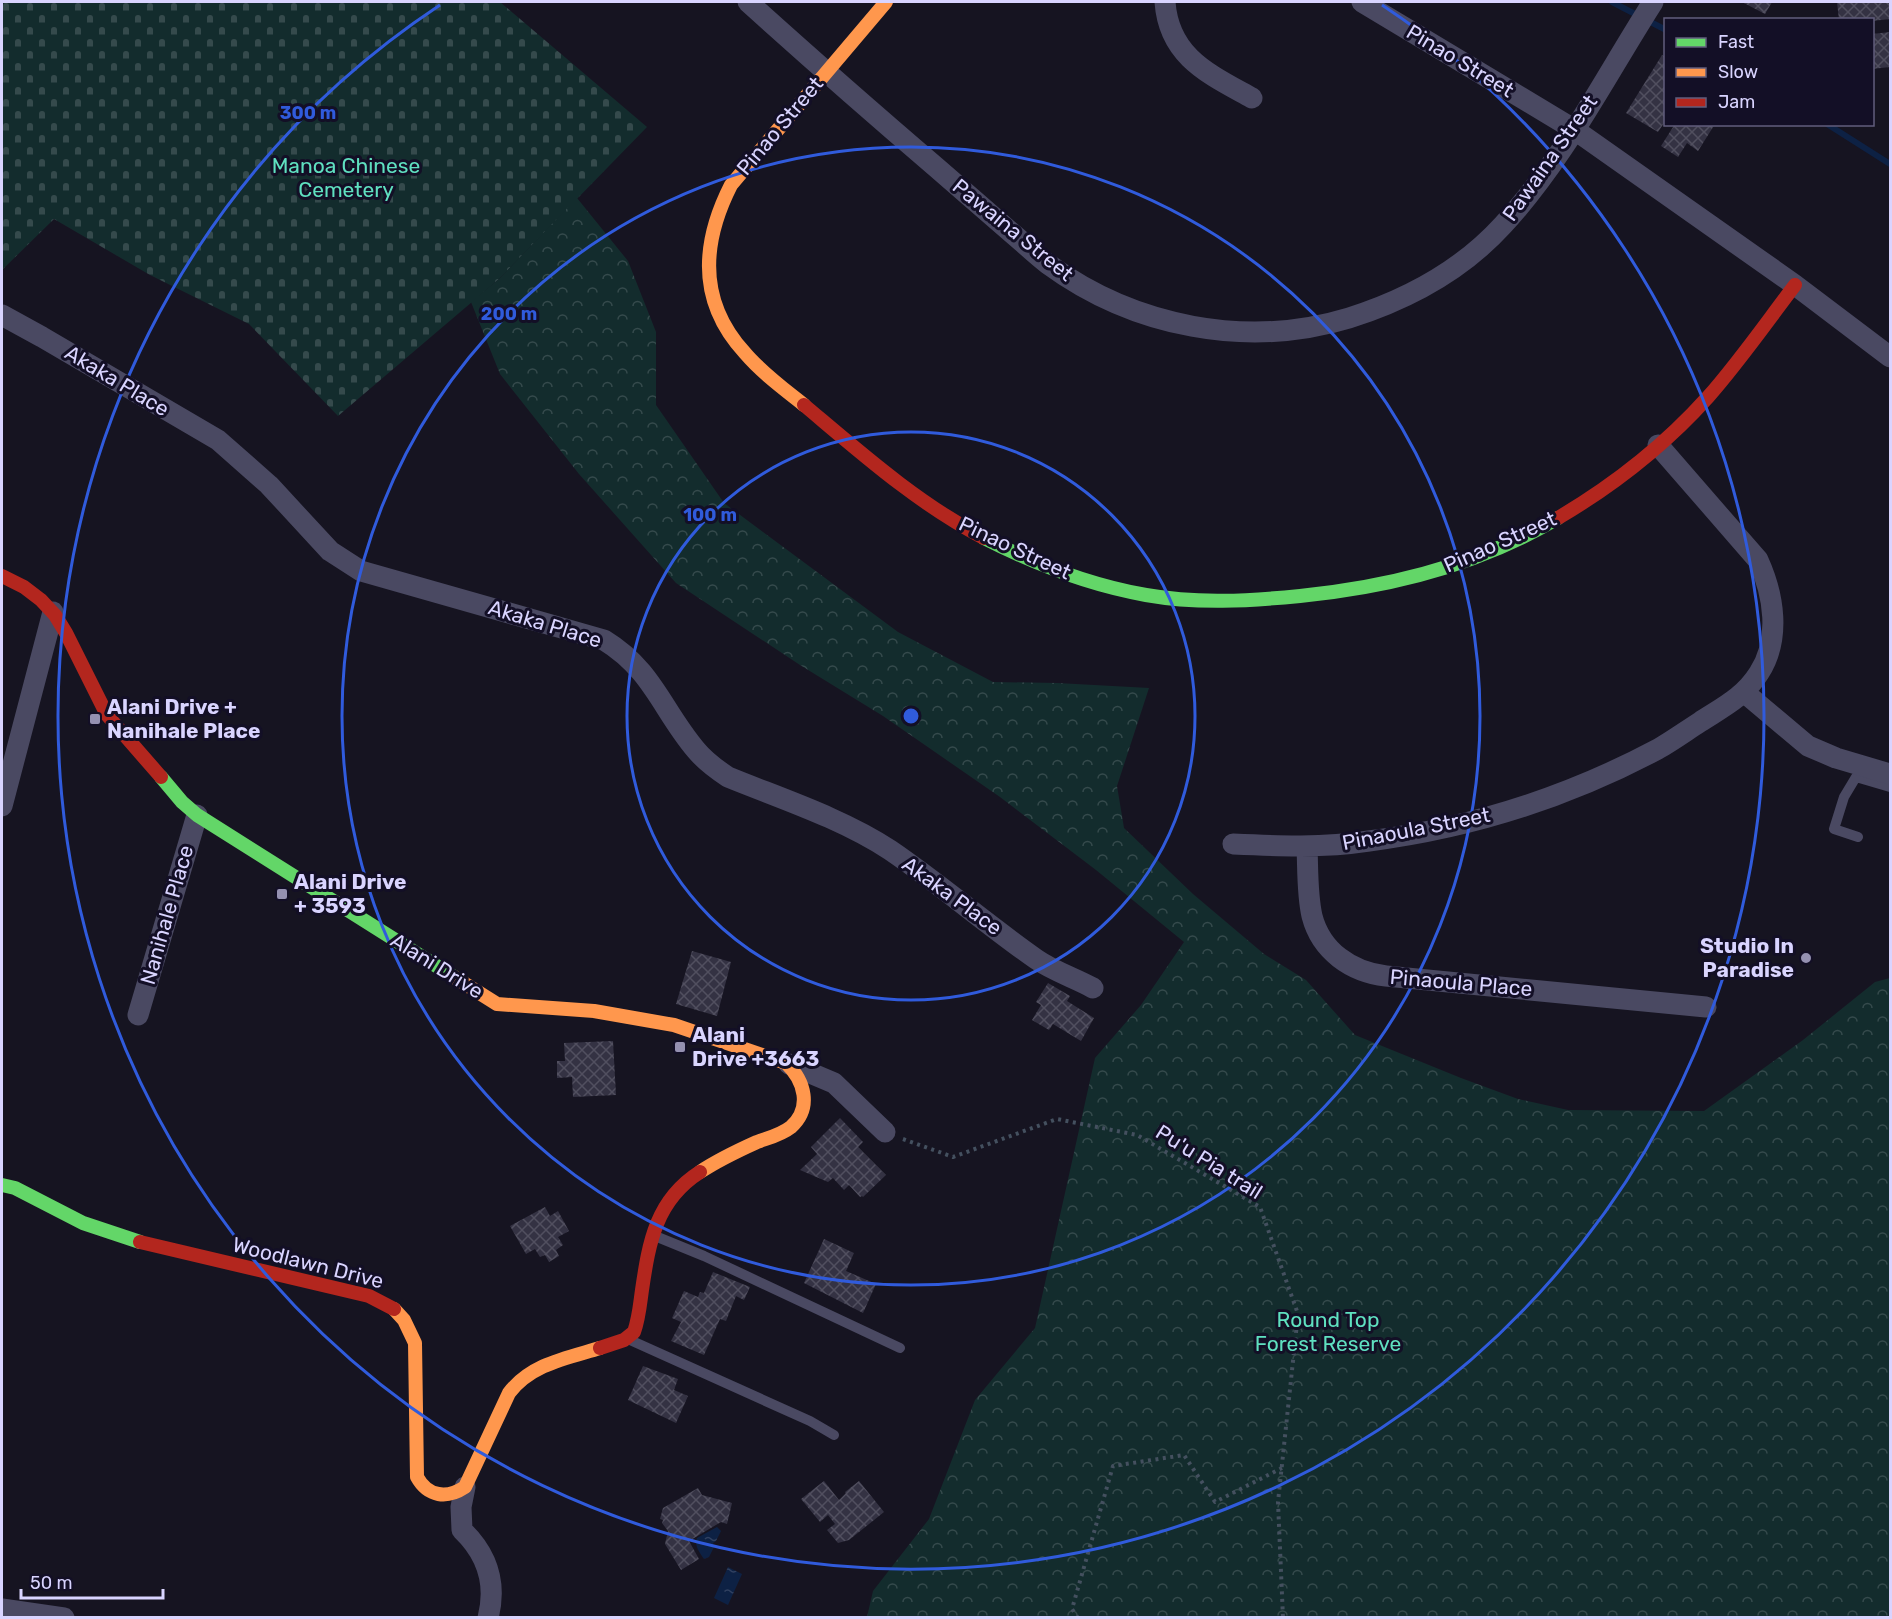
<svg xmlns="http://www.w3.org/2000/svg" width="1892" height="1619" viewBox="0 0 1892 1619" font-family="Rubik,sans-serif">
	<style>
		.cemetery { fill: url(#cemetery-stones) }
		.park { fill: url(#park-crowns) }
		.water { fill: url(#water-ripples) }
		.lines { fill: none; stroke-linecap: round; stroke-linejoin: round }
		.stream { stroke: #0d2144; stroke-width: 6 }
		.building { fill: url(#building-cross-hatch) }
		.path { stroke: #44505f; stroke-width: 4; stroke-dasharray: 3 4.5; stroke-linecap: butt }
		.lane { stroke: #4a4962; stroke-width: 10 }
		.street { stroke: #4a4962; stroke-width: 21 }
		.fast { stroke: #63d668; stroke-width: 14 }
		.slow { stroke: #ff974d; stroke-width: 14 }
		.jam { stroke: #b3261e; stroke-width: 14 }
		.ring { fill: none; stroke: #305bdc; stroke-width: 3 }
		.poi-dot { fill: #9591b1; stroke: #130f26; stroke-width: 2 }
		.labels { text-anchor: middle; stroke-width: 6; stroke-linejoin: round; paint-order: stroke }
		.street-label { font-size: 21px; fill: #d9d4ff; stroke: #130f26 }
		.park-label { font-size: 21px; fill: #5fe0c0; stroke: #130f26 }
		.poi-label { font-size: 21px; font-weight: bold; fill: #d9d4ff; stroke: #130f26; text-anchor: start }
		.centre { fill: #305bdc; stroke: #130f26; stroke-width: 3 }
		.ring-label { font-size: 18px; text-anchor: middle; font-weight: bold; fill: #305bdc; stroke: #130f26; stroke-width: 6; stroke-linejoin: round; paint-order: stroke }
	</style>
	<defs>
		<pattern id="cemetery-stones" width="16" height="16" patternUnits="userSpaceOnUse" patternTransform="scale(1.5)"><rect width="16" height="16" fill="#132c2d"/><path d="M2 7V4a2 2 0 0 1 4 0v3zM10 15v-3a2 2 0 0 1 4 0v3z" fill="#354a4c"/></pattern>
		<pattern id="park-crowns" width="20" height="18" patternUnits="userSpaceOnUse" patternTransform="scale(1.5)"><rect width="20" height="18" fill="#132c2d"/><path d="M2 6a3 3 0 1 1 6 0M12 15a3 3 0 1 1 6 0" fill="none" stroke="#354a4c"/></pattern>
		<pattern id="water-ripples" width="26" height="14" patternUnits="userSpaceOnUse" patternTransform="scale(1.5)"><rect width="26" height="14" fill="#0d2144"/><path d="M2 4q2-2 4 0t4 0M15 11q2-2 4 0t4 0" fill="none" stroke="#304060"/></pattern>
		<pattern id="building-cross-hatch" width="8" height="8" patternUnits="userSpaceOnUse" patternTransform="scale(1.5)"><rect width="8" height="8" fill="#343243"/><path d="M0 0l8 8M0 8l8-8" fill="none" stroke="#514f5f"/></pattern>
	</defs>
	<rect width="100%" height="100%" fill="#161421"/>
	<path class="cemetery" d="M2 2H500L647 127 499 279 338 416 249 324 150 275 54 219 2 270Z"/>
	<path class="park" d="M577 198 628 261 656 332V405L724 503 898 632 993 682 1057 683 1149 688 1117 786 1124 828 1193 894 1264 954 1306 980 1355 1035 1461 1078 1518 1099 1568 1110 1704 1111 1803 1040 1875 982 1890 978V1617H867L873 1591 929 1519 975 1400 1035 1328 1095 1058 1141 1005 1184 942 1096 870 1000 797 883 716 800 665 676 583 579 474 500 374 471 302 499 279Z"/>
	<path class="water" d="M717 1527 721 1531 716 1541 713 1543 714 1547 709 1557 704 1559C700 1553 694 1546 697 1538Z
		M728 1567 742 1574 728 1605 714 1598Z"/>
	<g class="lines">
		<path class="stream" d="M1612 2 1666 30
			M1827 124 1890 164"/>
	</g>
	<path class="building" d="M1742 2H1772L1765 14Z
		M1837 2H1890V19L1872 21V20H1839Z
		M1890 32V67L1872 69V34Z
		M1662 55 1666 57V120L1658 132 1626 113Z
		M1675 124H1715L1698 151 1687 143 1678 157 1661 146Z
		M692 951 731 962 717 1016 676 1004Z
		M1048 983 1070 996 1067 1001 1094 1018 1081 1041 1053 1024 1049 1030 1032 1020 1041 1005 1036 1002Z
		M613 1041 616 1095 573 1097 572 1077 557 1078V1061H565L564 1043Z
		M840 1118 863 1142 858 1147 886 1175 863 1197 862 1196 860 1197 849 1185 844 1190 833 1178 828 1182 800 1170 817 1154 811 1147Z
		M545 1207 550 1216 558 1211 569 1231 558 1237 563 1245 556 1250 559 1256 549 1262 545 1255 540 1257 535 1249 526 1254 510 1226Z
		M824 1239 854 1253 846 1271 876 1284 863 1313 804 1283Z
		M713 1272 750 1287 744 1300 736 1296 726 1321 720 1319 704 1355 671 1341 681 1322 672 1318 684 1291 698 1297 700 1292 704 1293Z
		M643 1366 678 1379 674 1390 688 1396 676 1423 628 1400Z
		M824 1481 839 1500 846 1493 845 1492 859 1481 884 1512 849 1540 838 1543 827 1530 835 1524 828 1515 820 1522 801 1499Z
		M698 1488 702 1495 732 1503 727 1524 721 1522 689 1541 699 1559 681 1570 665 1544 668 1531 662 1523 663 1520 660 1519 663 1508Z"/>
	<g class="lines">
		<path class="path" d="M903 1139 953 1157 1057 1119 1137 1135 1260 1207 1298 1314 1278 1502 1283 1618
			M1078 1618 1072 1609 1113 1466 1184 1455 1215 1502 1282 1468"/>
		<path class="lane" d="M1858 837 1834 829 1844 797 1856 777 1890 787
			M655 1236 704 1256 900 1348
			M630 1340 810 1421 834 1435"/>
		<path class="street" d="M748 2C810 58 874 114 937 168 962 190 988 212 1013 234 1025 244 1036 255 1048 264 1134 327 1247 349 1349 318 1406 300 1462 270 1503 225 1564 159 1605 77 1653 2
			M1165 2C1169 57 1209 74 1252 98
			M1362 2 1575 130 1795 285 1890 357
			M2 315 42 337 218 440 269 485 330 551 361 571 604 640C653 670 662 710 696 750 705 761 716 769 728 777 782 799 841 818 890 850 940 884 986 924 1036 959 1053 971 1075 978 1093 988
			M1745 693 1808 746 1836 758 1890 774
			M2 806 53 612
			M1233 844C1278 846 1323 848 1369 841 1470 828 1568 797 1658 749 1672 741 1686 731 1700 722 1723 707 1744 697 1759 673 1781 639 1774 595 1758 560L1658 445
			M1307 847C1308 869 1307 894 1312 916 1321 951 1351 972 1386 976L1706 1007
			M138 1015 197 815
			M789 1064 834 1083 885 1132
			M465 1487 461 1507 462 1530C487 1554 497 1583 488 1618
			M2 1609 64 1618"/>
		<path class="fast" d="M984 538C1035 564 1089 585 1146 595 1197 604 1248 601 1300 596 1391 587 1479 565 1558 518
			M161 777 182 802 197 815 454 977
			M2 1185 15 1188 83 1223 140 1242"/>
		<path class="slow" d="M804 405C784 389 762 373 745 353 698 302 701 244 731 185L886 2
			M454 977 497 1004 594 1011 674 1025 786 1063C805 1081 812 1108 791 1127 781 1135 768 1138 757 1142 737 1151 718 1160 700 1172
			M394 1309 404 1320 415 1343 417 1477C428 1497 447 1499 465 1487L509 1393C531 1364 567 1358 600 1348"/>
		<path class="jam" d="M804 405C861 453 917 503 984 538
			M1558 518C1614 485 1664 446 1708 397 1739 362 1766 323 1795 285
			M2 576 24 587 41 600 55 615 66 633 107 715 161 777
			M140 1242 369 1296 394 1309
			M600 1348 624 1340 634 1332C639 1318 640 1304 642 1290 649 1242 656 1200 700 1172"/>
	</g>
	<g class="ring">
		<circle cx="911" cy="716" r="284"/>
		<circle cx="911" cy="716" r="569"/>
		<path d="M1382 5A853 853 0 1 1 440 5"/>
	</g>
	<g class="poi-dot">
		<rect x="89" y="713" width="12" height="12" rx="3"/>
		<rect x="276" y="888" width="12" height="12" rx="3"/>
		<circle cx="1806" cy="958" r="6"/>
		<rect x="674" y="1041" width="12" height="12" rx="3"/>
	</g>
	<g class="labels">
		<g class="street-label">
			<text transform="translate(1460 61) rotate(31)" y="7">Pinao Street</text>
			<text transform="translate(780 126) rotate(-50)" y="7">Pinao Street</text>
			<text transform="translate(1550 158) rotate(-55)" y="7">Pawaina Street</text>
			<text transform="translate(1013 230) rotate(39)" y="7">Pawaina Street</text>
			<text transform="translate(117 381) rotate(31)" y="7">Akaka Place</text>
			<text transform="translate(1500 542) rotate(-24)" y="7">Pinao Street</text>
			<text transform="translate(1015 548) rotate(25)" y="7">Pinao Street</text>
			<text transform="translate(545 624) rotate(17)" y="7">Akaka Place</text>
			<text transform="translate(1416 829) rotate(-11)" y="7">Pinaoula Street</text>
			<text transform="translate(952 896) rotate(36)" y="7">Akaka Place</text>
			<text transform="translate(167 915) rotate(-74)" y="7">Nanihale Place</text>
			<text transform="translate(437 966) rotate(32)" y="7">Alani Drive</text>
			<text transform="translate(1461 983) rotate(5)" y="7">Pinaoula Place</text>
			<text transform="translate(1209 1162) rotate(32)" y="7">Pu'u Pia trail</text>
			<text transform="translate(308 1263) rotate(14)" y="7">Woodlawn Drive</text>
		</g>
		<g class="park-label">
			<text x="346" y="173">Manoa Chinese<tspan x="346" dy="24">Cemetery</tspan></text>
			<text x="1328" y="1327">Round Top<tspan x="1328" dy="24">Forest Reserve</tspan></text>
		</g>
		<g class="poi-label">
			<text x="107" y="714">Alani Drive +<tspan x="107" dy="24">Nanihale Place</tspan></text>
			<text x="294" y="889">Alani Drive<tspan x="294" dy="24">+ 3593</tspan></text>
			<text x="1794" y="953" text-anchor="end">Studio In<tspan x="1794" dy="24">Paradise</tspan></text>
			<text x="692" y="1042">Alani<tspan x="692" dy="24">Drive +3663</tspan></text>
		</g>
	</g>
	<circle cx="911" cy="716" r="9" class="centre"/>
	<g class="ring-label">
		<text x="308" y="119">300 m</text>
		<text x="509" y="320">200 m</text>
		<text x="710" y="521">100 m</text>
	</g>
	<rect width="1892" height="1619" fill="none" stroke="#d9d4ff" stroke-width="6"/>
	<rect x="1664" y="18" width="210" height="108" fill="#130f26" stroke="#625e7d" stroke-width="1.5"/>
	<rect x="1676" y="38" width="30" height="9" fill="#63d668" stroke="#625e7d" stroke-width="1.5"/>
	<text x="1718" y="48" font-size="18" fill="#d9d4ff">Fast</text>
	<rect x="1676" y="68" width="30" height="9" fill="#ff974d" stroke="#625e7d" stroke-width="1.5"/>
	<text x="1718" y="78" font-size="18" fill="#d9d4ff">Slow</text>
	<rect x="1676" y="98" width="30" height="9" fill="#b3261e" stroke="#625e7d" stroke-width="1.5"/>
	<text x="1718" y="108" font-size="18" fill="#d9d4ff">Jam</text>
	<path d="M21 1589v9h142v-9" fill="none" stroke="#d9d4ff" stroke-width="3"/>
	<text x="30" y="1589" font-size="18" fill="#d9d4ff" stroke="#130f26" stroke-width="4.5" paint-order="stroke">50 m</text>
</svg>
